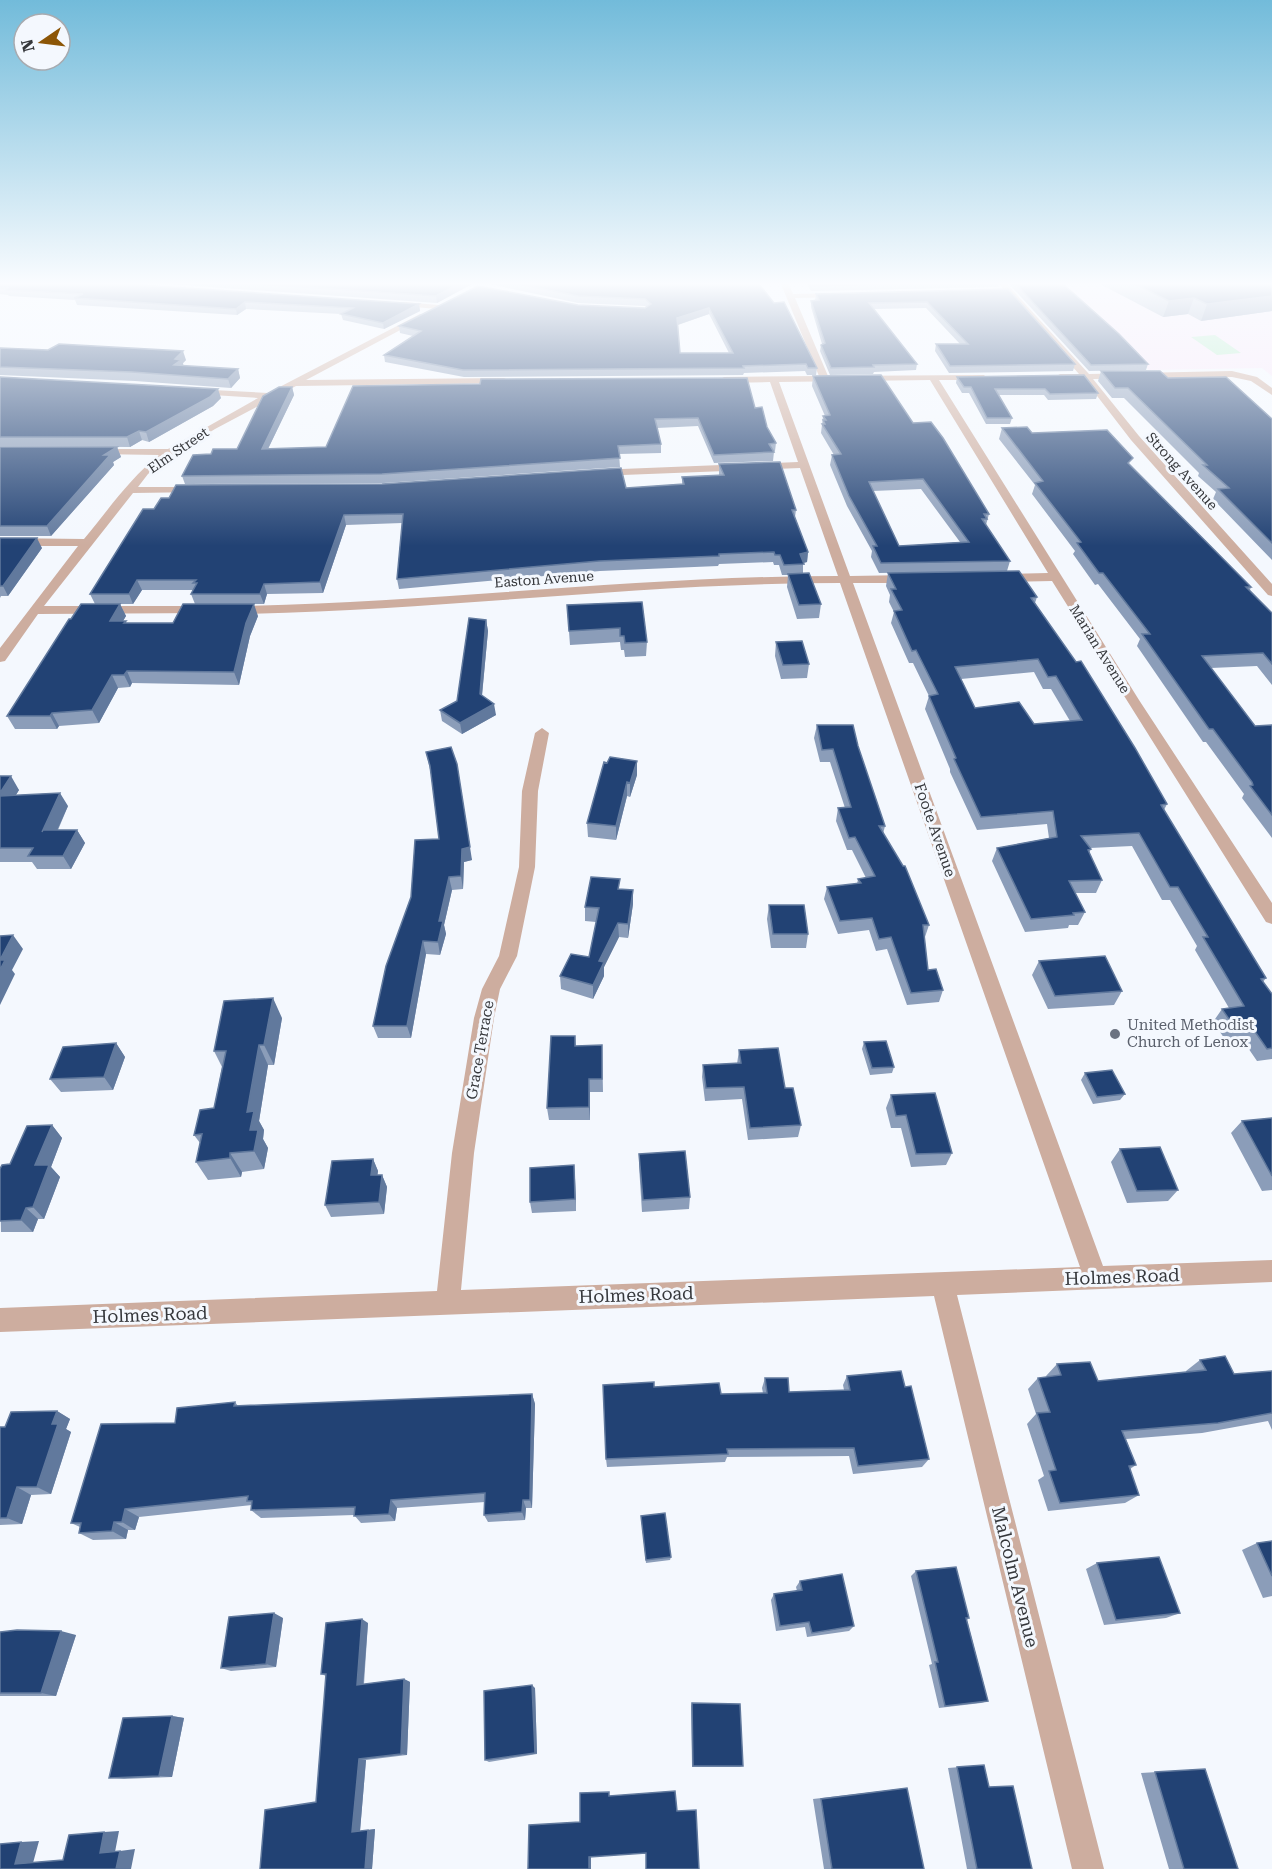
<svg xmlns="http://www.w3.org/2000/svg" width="1272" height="1869" viewBox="0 0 1272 1869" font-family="'Roboto Serif',serif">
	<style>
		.education { fill: #f9e7f8 }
		.green { fill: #b2ebc5 }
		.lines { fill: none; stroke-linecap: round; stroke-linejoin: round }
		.minor { fill: #cdad9f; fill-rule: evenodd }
		.wall { fill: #8b9db9; fill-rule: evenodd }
		.shaded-wall { fill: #61799d }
		.building { fill: #224274; stroke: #61799d; stroke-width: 1.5; fill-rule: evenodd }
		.worship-dot { fill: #6b7280; stroke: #f4f8fe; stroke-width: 2 }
		.labels { text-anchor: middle; stroke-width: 6; stroke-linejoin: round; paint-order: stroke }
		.far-street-label { font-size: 14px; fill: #35373b; stroke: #f4f8fe }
		.street-label { font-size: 15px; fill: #35373b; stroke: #f4f8fe }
		.worship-label { font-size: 15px; fill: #5b616d; stroke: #f4f8fe; text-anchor: start }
		.near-street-label { font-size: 18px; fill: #35373b; stroke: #f4f8fe }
	</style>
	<rect width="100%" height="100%" fill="#f4f8fe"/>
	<path class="education" d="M1063 284H1272V376L1262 368 1149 370Z"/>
	<path class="green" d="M1215 335 1241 353 1217 355 1191 337Z"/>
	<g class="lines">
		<path class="minor" d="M781 284H789L793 294 840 293 844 295 840 297 795 298 828 376 984 375 986 377 981 380H939L1139 700 1272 903V924L1266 922 1052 581 1001 582 995 578 1001 574 1048 573 930 380 779 382 850 576 910 575 916 579 910 583H853L1103 1266 1272 1260V1282L957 1295 1104 1869H1072L934 1296 0 1332V1308L437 1291 452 1153 474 1018 482 989 499 956 519 867 522 791 535 733 542 728 549 733 538 791 535 867 517 956 500 989 494 1018 474 1153 461 1290 1080 1267 840 583C638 583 437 611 234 614L228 610 234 606C436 603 636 576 838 576L800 468 597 476 592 473 597 470 798 462 770 382 724 383 719 380 724 377 819 376Z
			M999 284H1007L1089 374 1232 371 1257 377 1272 388V395L1251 381 1232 377 1093 379 1139 436 1272 584V596L1268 595 1131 440 1084 379H1057L1055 377 1060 374H1079Z
			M404 302 438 305 442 307 438 309 401 306V302Z
			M420 314H423V318L306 380 504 378 509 381 507 383 296 386 215 429 168 458 148 474 138 487H198L204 490 202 492 133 493 44 606H203L209 610 208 613 38 614 5 661 0 662V648L78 546H0V538L84 539C109 509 129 479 159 455L96 454 91 451 92 449H168L258 398 197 394 194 393V389L268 393Z"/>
	</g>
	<path class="wall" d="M0 284 419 304 420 311 384 329 343 320 341 314 246 309 237 315 77 305 75 300 9 296 8 295 0 294Z
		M167 284H472L437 303Z
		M489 284H759L817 368 816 375H807L805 371 744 373 743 375 464 377 385 362 384 355 413 336 400 333 399 326 578 305 645 308 646 307 645 306 578 303ZM709 314 729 353H680L678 325Z
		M807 284H999L998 287 811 291Z
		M1009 284H1063L1148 364 1146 370 1089 371Z
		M1100 284H1272V311L1201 321 1188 314 1163 317Z
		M1008 289 1075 364 1073 371 949 373 935 351 936 344H960L926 308 874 309 917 364 916 370 874 372 873 374 830 375 820 351 821 345 822 344 811 307V301L815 300 816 294Z
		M0 348 186 360 183 363V366L238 369 240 378 231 388 135 381 0 375Z
		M1101 371 1168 378 1272 419V560L1213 499 1216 492 1198 476 1199 473 1124 398H1112L1098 381Z
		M813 376 913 423 989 514 986 525 1010 561 1007 571 879 573 871 557 872 551 847 506 830 465 832 455H834L821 433 823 416H825L812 386ZM921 489 960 542 899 546 873 491Z
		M0 377 221 398 213 406 149 442 142 440 130 447 0 446Z
		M957 377 1098 393 1096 399 1048 400 1044 395H998L1012 418 1010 424H986L969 393H962L956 383Z
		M292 387 294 395 268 449 326 447 755 408 776 443 775 451 774 452 773 461 714 463 698 426 657 428 661 444V453L619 454 620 467 384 483 185 484 182 476 211 454 237 449Z
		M1002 428 1032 433 1130 465 1251 587 1250 590 1272 613V685L1257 666 1211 668 1255 726 1272 725V838L1242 798 1244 794 1206 742H1203L1137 646 1140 639 1098 584 1095 585 1073 554 1075 551 1032 494 1035 485 999 439Z
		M0 447H117L121 457 113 462 114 465 51 536H0Z
		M719 464 796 510 795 517 808 552 807 562 803 563V573L821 604 819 618 797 619 787 587 788 575H782L779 565H774L773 562 719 564 718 566 600 571 399 589 397 579 402 523 346 525 323 593 267 594 264 604H195L191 594 193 590H142L133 604H95L90 594 154 509 626 488 682 484V477L719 475Z
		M0 538 42 548 8 596H1L0 598Z
		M888 573 1037 597 1035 603 1167 804 1164 810 1266 978 1263 982 1272 994V1059L1257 1061 1244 1042 1229 1045 1213 1022 1222 1009 1229 1008 1195 950 1197 946 1170 900H1162L1132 846 1090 848 1091 849 1089 853 1102 880 1096 893H1075L1085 912 1078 925H1069L1068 928 1025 932 992 861 997 848 1049 838 1047 824 977 830 950 772V769L925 709 929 696 913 663H909L891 623 894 612 889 602 890 595 886 586ZM1034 672 1043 689H1051L1070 721 1034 724 975 708 961 679Z
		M642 602 647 642 646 656 625 657 624 650H621L620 642 570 645 567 605Z
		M120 604 126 616 123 621 127 623H173L258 616 250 636 239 685 132 683 130 687 118 688 99 723 59 726 57 729H15L7 716 71 619Z
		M486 620 488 631 482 696 496 715 462 734 442 721 440 710 457 701Z
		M776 642 809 664 807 678 781 679 775 656Z
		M817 725 858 746 885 826 883 834 929 925 925 937H924L928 970 943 990 939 1002 907 1005 887 949 876 951 869 930 838 934 824 899 827 887 857 884 858 879 866 878 852 850H847L836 821 838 808H845L830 762H820L814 738Z
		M426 752 472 860 464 862 463 889 452 890 444 925 446 934 440 955 426 954 411 1038H378L373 1026 439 839 431 774Z
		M604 762 637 775 630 797 627 796 616 840 588 837 587 823Z
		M0 776 19 790 16 795 68 806 58 830H77L85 843 71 869H37L32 862H0Z
		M620 889 633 890V904L628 938 619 937 604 967V976L593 999 561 989 560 976 589 957 596 922 585 921V907Z
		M769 905 808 934 806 948H771L767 919Z
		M1039 961 1122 991 1114 1005 1048 1009 1032 975Z
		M282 1018 274 1065H268L259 1121 264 1130 263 1139 268 1148 264 1169 242 1172 241 1177 208 1180 196 1162 200 1143 194 1135 214 1108 222 1067 214 1051Z
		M575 1036 576 1046 602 1045 603 1092H590V1120H549L547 1108Z
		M864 1042 894 1067 892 1073 870 1075 862 1049Z
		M116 1043 125 1057 113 1090 61 1092 50 1079Z
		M739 1050 785 1088 801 1125 798 1137 748 1140 742 1099 705 1101 702 1077 703 1065 737 1064Z
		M1085 1073 1125 1094 1120 1100 1093 1104 1081 1080Z
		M891 1095 952 1153 946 1165 911 1167 901 1128H891L886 1108Z
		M1272 1118V1190L1262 1191 1231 1133 1242 1121Z
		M52 1125 62 1138 51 1167 60 1177 44 1219H38L33 1232H1L0 1169 10 1164Z
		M1120 1149 1178 1190 1168 1201 1127 1203 1111 1162Z
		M639 1154 690 1197 689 1209 642 1212 639 1166Z
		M373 1159 378 1171 377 1175H382L387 1187 384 1214 331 1217 325 1205Z
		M575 1178 576 1211 532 1213 530 1202Z
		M1200 1360 1234 1374 1272 1371V1430L1268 1421 1202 1433 1126 1439 1136 1465 1130 1469 1139 1495 1125 1503 1048 1511 1038 1480 1044 1476 1027 1424 1036 1414 1028 1389 1038 1378 1047 1377 1046 1376 1057 1364 1098 1381 1186 1372V1371Z
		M847 1376 905 1387 929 1459 922 1467 853 1474 849 1456 727 1457 725 1462 607 1467 606 1459 654 1387 721 1394 763 1393 762 1388 765 1378 789 1392 844 1390 843 1385Z
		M532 1394 535 1404 532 1508H526L525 1520 488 1522 484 1515 485 1502 397 1508 395 1521 361 1523 354 1515 261 1518 251 1510 252 1505 139 1517 135 1530H128L126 1539 93 1540 79 1533 80 1527 71 1523 175 1423 235 1402 238 1406Z
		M57 1411 70 1419 66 1429 71 1432 51 1494 31 1495 22 1524 0 1525V1427H5Z
		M641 1516 671 1557 670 1560 646 1563Z
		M1272 1541V1596L1263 1598 1242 1550 1257 1543Z
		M1097 1563 1180 1613 1166 1618 1104 1625 1086 1569Z
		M916 1571 969 1618 967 1620 988 1701 981 1703 939 1708 929 1665 932 1664 911 1576Z
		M800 1581 854 1626 849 1631 807 1637 805 1627 776 1631 771 1600 774 1594 797 1591 796 1587Z
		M283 1618 276 1667 231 1671 221 1668Z
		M368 1623 364 1684 404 1679 410 1682 407 1755 366 1760 360 1831 375 1829 372 1869 316 1802 326 1676 321 1674Z
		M0 1632 76 1635 56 1696H0Z
		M535 1688 537 1754 489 1762 485 1760Z
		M692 1703 743 1766 740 1767H692L691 1706Z
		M172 1716 184 1718 172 1777 124 1779 109 1778Z
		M984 1765 989 1787 1032 1869H967L948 1768Z
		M1205 1769 1238 1869H1169L1141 1773Z
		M907 1788 924 1869H824L813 1799Z"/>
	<path class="shaded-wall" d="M459 284H472L437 303 436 296Z
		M1272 296V311L1201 321 1207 304Z
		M1194 298 1188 314 1163 317 1169 301Z
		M245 302 246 309 237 315 236 309Z
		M419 304 420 311 384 329 383 323Z
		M709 308V314L677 325V318Z
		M183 351 186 360 183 363 184 368 174 365 175 359Z
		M238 369 240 378 231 388 228 379Z
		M292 387 294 395 264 457 262 449Z
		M218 389 221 398 213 406 149 442 146 432Z
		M139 431 142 440 130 447 127 437Z
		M117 447 121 457 113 462 114 465 51 536 47 526 104 455Z
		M344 515 346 525 323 593 320 582Z
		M37 538 42 548 8 596 3 586Z
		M808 552 807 562 799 564 800 554Z
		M137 580 142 590 133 604 129 594Z
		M264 584 267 594 264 604 260 594Z
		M120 604 126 616 115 634 110 621Z
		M254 604 258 616 250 636 239 685 234 672 246 623Z
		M486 620 488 631 481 705 480 694Z
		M127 671 132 683 130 687 124 675Z
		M112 675 118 688 99 723 92 710Z
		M494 704 496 715 462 734 460 723Z
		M52 713 59 726 57 729 50 716Z
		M637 761V775L630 797V783Z
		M457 764 472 860 464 862 463 889 461 876 462 849Z
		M11 776 19 790 7 809 0 798V793Z
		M627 782V796L616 840V826Z
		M60 793 68 806 50 846 42 832Z
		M77 830 85 843 71 869 63 856Z
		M449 877 452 890 444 925 446 934 440 955 438 942 439 921Z
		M633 890V904L628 938V924Z
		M618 923 619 937 604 967V976L593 999V985L599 961Z
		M13 935 23 949 12 970 15 974 0 1005V960Z
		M423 941 426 954 411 1038 407 1026Z
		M273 998 282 1018 274 1065 264 1045Z
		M116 1043 125 1057 113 1090 104 1077Z
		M259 1045 268 1065 259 1121 264 1130 263 1139 268 1148 264 1169 254 1151 247 1112Z
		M589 1079 590 1092V1120L589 1107Z
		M52 1125 62 1138 51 1167 60 1177 44 1219 33 1207 35 1165Z
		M230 1153 242 1172 241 1177 230 1158Z
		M373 1159 378 1171 376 1187 371 1175Z
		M574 1165 575 1178 576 1211 575 1199Z
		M382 1175 387 1187 384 1214 379 1202Z
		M26 1208 38 1219 33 1232 21 1220Z
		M532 1394 535 1404 532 1508 530 1500Z
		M57 1411 70 1419 66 1429 71 1432 51 1494 37 1487 52 1424Z
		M17 1487 31 1495 22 1524 7 1518Z
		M391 1500 397 1508 395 1521 389 1514Z
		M523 1500 526 1508 525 1520 522 1512Z
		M125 1509 139 1517 135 1530 122 1522Z
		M114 1522 128 1530 126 1539 112 1531Z
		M274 1613 283 1618 276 1667 266 1664Z
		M362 1619 368 1623 363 1687 357 1685Z
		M61 1631 76 1635 56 1696 41 1693Z
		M404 1679 410 1682 407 1755 401 1754Z
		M532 1685 535 1688 537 1754 535 1753Z
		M172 1716 184 1718 172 1777 159 1776Z
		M359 1759 366 1760 360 1831 352 1832Z
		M375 1829 372 1869H365L368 1830Z
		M119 1831 115 1852 100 1853 104 1832Z
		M39 1841 33 1863 15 1864 21 1842Z
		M135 1849 131 1869H116L120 1851Z
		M591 1856V1869H589V1857Z"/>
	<path class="building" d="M0 284H127L419 304 383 323 341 314 353 308 245 302 236 309 74 298 83 294 6 290 8 288H0Z
		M258 284H459L436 296Z
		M518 284H759L774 303 784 302 817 368H808L806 364 743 366 744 368 463 370 384 355 421 331 399 326 478 286 578 305 645 308 651 304 645 299 578 296ZM709 308 733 353H680L677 318Z
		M810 284H881L811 286Z
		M1016 284H1063L1119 334 1148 364 1091 365Z
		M1135 284H1272V296L1207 304 1194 298 1169 301Z
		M1008 289 1075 364 950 366 936 344H968L927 302 869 303 917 364 873 365 874 367 831 368 821 345 825 343 811 301 819 300 816 294Z
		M59 344 183 351 175 359 181 360 174 365 238 369 228 379 132 372 0 367V348L48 350Z
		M1101 371H1160L1168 378 1226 377 1272 419V543L1218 489 1229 488 1203 465H1207L1128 388H1115Z
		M881 375 913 423 931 422 943 438 989 514H984L987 519H982L1010 561 881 563 873 546H877L849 496 832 455 841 454 822 424H825L823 420H826L823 416 830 415 813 376ZM923 479 969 542 899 546 869 482Z
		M1084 375 1098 393 1050 394 1045 389H995L1012 418H987L971 387H964L957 377Z
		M0 377 218 389 210 397 146 432 139 431 127 437H0Z
		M747 378 755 408 762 407 767 427 776 443 769 444 774 452 714 455 698 418 655 419 661 444 618 446 620 458 382 474 182 476 193 455 211 454 213 449H237L263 396 279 387H292L262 449 326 447 353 386 480 384 481 379Z
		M1027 427 1032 433 1107 430 1133 458 1128 463 1251 587H1246L1272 613V664L1263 653 1202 656 1255 726 1272 725V815L1250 786 1253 785 1252 782 1213 729H1209L1142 634H1150L1103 573H1099L1077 543 1081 542 1035 483 1043 481 1002 428Z
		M0 447H117L104 455H110L47 526H0Z
		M780 462 796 510H792L808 552 800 554 804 564 784 565 780 555H775L774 552 719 554V556L599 561 397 579 403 514 344 515 320 582 264 584 260 594H191L197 583H193L196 580H137L129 594H90L143 509H154L161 498H169L176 485 382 484 621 468 626 488 684 484 682 477 724 475 719 464Z
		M0 538H37L3 586H0Z
		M1019 571 1037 597 1031 598 1076 662 1081 661 1135 748 1167 804 1161 805 1266 978 1261 979 1272 994V1048L1267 1049 1254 1030 1238 1032 1222 1009 1244 1006 1203 937H1208L1178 887H1170L1139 833 1081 836 1091 849 1088 850 1102 880 1069 881 1085 912 1073 913 1074 915 1031 919 997 848 1057 837 1053 811 981 817 954 759 956 758 929 696 938 694 916 650 912 651 894 611 902 610 891 589H896L888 573ZM1038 659 1048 677 1056 676 1082 720 1034 724 1019 702 975 708 955 667Z
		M809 573 821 604 799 605 788 574Z
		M642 602 647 642 625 643 624 636H620V628L569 631 567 605Z
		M81 604H120L110 621H126L124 623H173L183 604H254L246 623 234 672 127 671 124 675H112L92 710 52 713 50 716H7L69 619H71Z
		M469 618 486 620 480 694 494 704 460 723 440 710 457 701Z
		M802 641 809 664 783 665 776 642Z
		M817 725H853L858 746 885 826H879L903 866H905L929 925H923L928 970 936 969 943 990 911 993 891 937 879 939 872 918 840 921 827 887 861 883 858 879 875 876 855 837 849 838 838 808 851 807 833 749 822 750Z
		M451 747 457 764 470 847 462 849 461 876 449 877 439 921H443L438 942 423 941 407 1026H373L386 966 411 897 415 840 439 839 430 766 426 752Z
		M610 757 637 761 630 783 627 782 616 826 587 823 604 762 607 763Z
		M0 776H11L0 793Z
		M60 793 42 832 43 830H77L63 856H28L33 848H0V796Z
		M591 877 620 879 618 889 633 890 628 924 618 923 599 961 604 962 593 985 560 976 571 954 589 957 599 908 585 907Z
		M769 905H804L808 934H773Z
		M13 935 0 960H5L0 970V936Z
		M1105 956 1122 991 1055 996 1039 961Z
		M273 998 264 1045H259L247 1112 254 1111 250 1130H258L254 1151 230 1153V1158L196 1162 202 1134 194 1135 200 1110 214 1108 226 1051H214L224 1001Z
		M551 1036H575V1046L602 1045V1079H589V1107L547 1108Z
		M886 1041 894 1067 872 1068 864 1042Z
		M116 1043 104 1077 50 1079 63 1047Z
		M778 1048 785 1088H793L801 1125 750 1128 744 1087 706 1088 703 1065 741 1063 739 1050Z
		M1112 1070 1125 1094 1097 1097 1085 1073Z
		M935 1093 952 1153 916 1154 906 1115 896 1116 891 1095Z
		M1272 1118V1176L1242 1121Z
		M52 1125 35 1165H49L33 1207 26 1208 21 1220 0 1221V1169L2 1165 10 1164 27 1126Z
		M1160 1147 1178 1190 1137 1191 1120 1149Z
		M685 1151 690 1197 643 1200 639 1154Z
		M373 1159 371 1175H382L379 1202 325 1205 332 1161Z
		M574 1165 575 1199 530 1202V1168Z
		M1225 1356 1234 1374 1272 1371V1413L1218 1423 1122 1431 1136 1465 1129 1466 1139 1495 1060 1503 1049 1471 1056 1470 1037 1413 1050 1412 1038 1378 1061 1375 1057 1364 1090 1362 1098 1381 1206 1370 1200 1360Z
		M901 1371 905 1387 911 1386 929 1459 858 1466 854 1448 727 1449 728 1454 606 1459 603 1385 654 1382V1387L719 1383 721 1394 767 1393 765 1378H788L789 1392 850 1390 847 1376Z
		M532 1394 530 1500H523L522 1512 484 1515 485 1493 391 1500 389 1514 354 1516 355 1507 251 1510 252 1501H247L248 1496 125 1509 122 1522H114L112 1531 79 1533 81 1523H71L101 1424 175 1423 177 1408 235 1402 234 1406Z
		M57 1411 52 1424H58L37 1487H17L7 1518H0V1427H5L11 1412Z
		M665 1513 671 1557 646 1560 641 1516Z
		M1272 1541V1576L1257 1543Z
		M1159 1557 1180 1613 1116 1620 1097 1563Z
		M956 1567 969 1618H966L988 1701 945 1706 935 1662H938L916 1571Z
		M842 1574 854 1626 812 1633 809 1622 780 1626 774 1594 802 1590 800 1581Z
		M274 1613 266 1664 221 1668 229 1617Z
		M362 1619 357 1685 404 1679 401 1754 359 1759 352 1832 368 1830 365 1869H260L265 1810 316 1802 326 1674H321L326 1623Z
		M17 1630 61 1631 41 1693H0V1632Z
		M532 1685 535 1753 485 1760 484 1691Z
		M692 1703 740 1704 743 1766H693Z
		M172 1716 159 1776 109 1778 123 1718Z
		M984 1765 989 1787 1013 1786 1032 1869H977L957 1767Z
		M1205 1769 1238 1869H1184L1155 1772Z
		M907 1788 924 1869H832L821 1799Z
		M675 1791 677 1811 696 1810 699 1869H646V1853L589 1857V1869H528L529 1825 580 1822V1793L609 1792V1796Z
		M104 1832 100 1853 120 1851 116 1869H0V1844L21 1842 15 1864 63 1860 69 1835Z"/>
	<linearGradient id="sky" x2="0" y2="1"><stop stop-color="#72bbda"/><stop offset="0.52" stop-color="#fafcff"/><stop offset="1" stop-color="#fafcff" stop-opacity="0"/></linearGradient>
	<rect width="1272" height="546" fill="url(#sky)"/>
	<circle class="worship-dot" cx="1115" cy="1034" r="6"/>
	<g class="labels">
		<g class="far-street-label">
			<text transform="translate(178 450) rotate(-34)" y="5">Elm Street</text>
			<text transform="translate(1182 471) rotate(48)" y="5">Strong Avenue</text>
			<text transform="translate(544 579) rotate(-4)" y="5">Easton Avenue</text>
			<text transform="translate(1100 649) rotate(58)" y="5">Marian Avenue</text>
		</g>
		<g class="street-label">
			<text transform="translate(935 830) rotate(71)" y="5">Foote Avenue</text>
			<text transform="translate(480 1050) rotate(-80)" y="5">Grace Terrace</text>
		</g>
		<g class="worship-label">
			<text x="1127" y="1030">United Methodist<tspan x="1127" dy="17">Church of Lenox</tspan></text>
		</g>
		<g class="near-street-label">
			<text transform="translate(1122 1277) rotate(-2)" y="6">Holmes Road</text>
			<text transform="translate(636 1295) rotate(-2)" y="6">Holmes Road</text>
			<text transform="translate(150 1315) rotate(-2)" y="6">Holmes Road</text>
			<text transform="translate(1015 1577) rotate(76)" y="6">Malcolm Avenue</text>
		</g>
	</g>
	<g transform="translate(42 42) rotate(256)"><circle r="28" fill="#f4f8fe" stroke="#a8abb0" stroke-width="1.5"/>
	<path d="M0-4.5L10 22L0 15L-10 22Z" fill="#8c5607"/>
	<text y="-9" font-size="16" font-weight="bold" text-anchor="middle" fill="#35373b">N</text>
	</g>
</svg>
